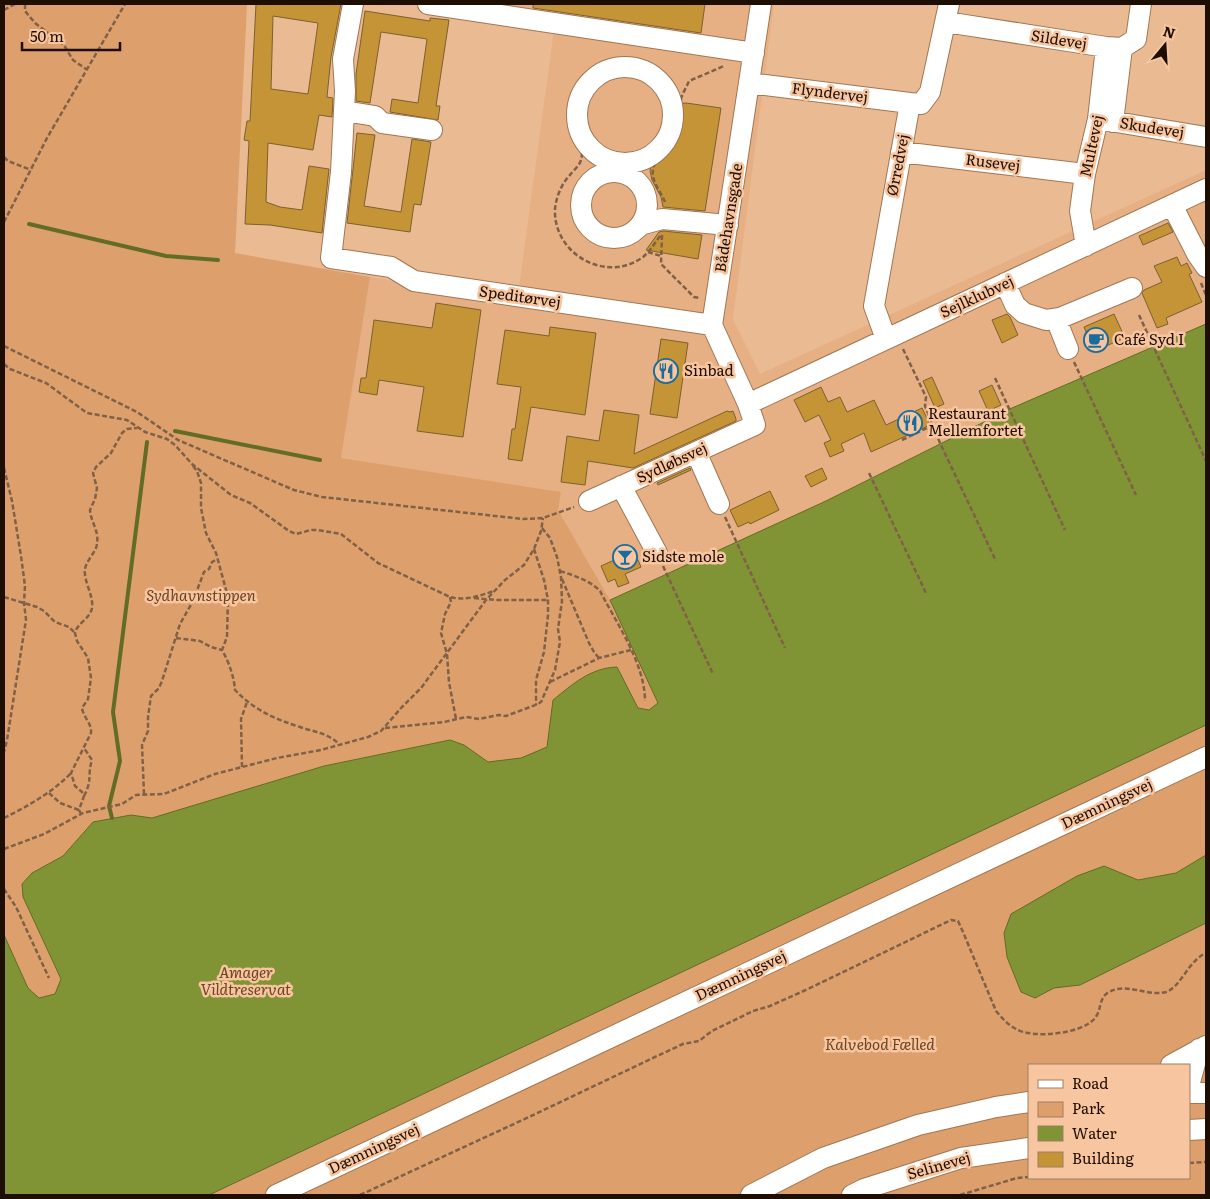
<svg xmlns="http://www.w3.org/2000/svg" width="1210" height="1199" viewBox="0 0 1210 1199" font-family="Literata,serif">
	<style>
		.built { fill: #e6b084 }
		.green { fill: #dda06d; fill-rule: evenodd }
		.water { fill: #809435; stroke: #636c25 }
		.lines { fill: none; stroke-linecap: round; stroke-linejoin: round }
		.stream { stroke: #636c25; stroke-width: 4 }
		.building { fill: #c59436; stroke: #7c602f; fill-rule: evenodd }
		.minor-casing { stroke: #a27651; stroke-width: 22 }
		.path { stroke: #806047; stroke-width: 2.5; stroke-dasharray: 5 2.5; stroke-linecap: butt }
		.minor { stroke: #fff; stroke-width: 20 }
		.labels { text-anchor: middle; stroke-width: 5; stroke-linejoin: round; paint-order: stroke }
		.street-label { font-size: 15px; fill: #1e0d01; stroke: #f7c6a0 }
		.poi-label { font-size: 15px; fill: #1e0d01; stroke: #f7c6a0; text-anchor: start }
		.park-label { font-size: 15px; font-style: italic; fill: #6b4321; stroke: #f7c6a0 }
	</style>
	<rect width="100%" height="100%" fill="#eaba93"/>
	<path class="built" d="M414 4H774L733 319 760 374 1206 170V324L1012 408 824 502 610 600 558 510 561 492 341 458 370 277 517 302 554 30Z"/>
	<path class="green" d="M4 4H247L235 253 370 277 341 458 561 492 558 510 610 600 638 659 620 596 1206 323V1195H4ZM425 745 269 783 324 766ZM1029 1065H1189V1178H1029Z"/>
	<path class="water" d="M1206 324V725L209 1195H4V935L28 988 39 998 55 994 61 979 23 897 22 884 32 873 63 856 93 822 131 815 152 818 324 766 450 740 464 745 488 762 521 758 547 747 553 700C573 684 590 668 617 667L638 708 649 710 658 703 610 600 824 502 1012 408Z
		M1206 855V923L1080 985 1054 988 1035 998 1021 992 1007 957 1004 933 1011 914 1077 876 1104 866 1138 880 1176 873Z"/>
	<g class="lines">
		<path class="stream" d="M29 224 166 256 218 260
			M175 431 320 460
			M112 818 109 806 120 761 113 712 147 442"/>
	</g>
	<path class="building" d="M256 4H341L331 57 327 97 333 98 332 117 319 115 313 150 268 143 266 202 280 207 302 210 309 166 329 169 322 233 270 225 245 224 249 141 244 140 247 121H250ZM273 16 318 23 308 94 271 89Z
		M533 4H705L701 33 533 8Z
		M365 11 430 21V18L449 20 436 106H440L438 120 390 112 392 99 418 103 427 39 381 32 370 103 356 101V74Z
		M686 103 721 108 705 211 663 207 661 197 652 180 650 171 652 161 667 145 674 133 677 104Z
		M357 133 375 135 364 206 401 212 412 139 431 142 421 205 414 204 410 232 347 223Z
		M1168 223 1173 232 1143 245 1139 236Z
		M663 231 702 235 698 259 646 250 659 232Z
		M1177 257 1181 266 1187 263 1192 273 1189 274 1202 302 1166 318 1168 324 1157 328 1142 293 1144 290 1162 282 1154 266Z
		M436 303 481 310 463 437 417 431 424 387 379 380 377 395 359 392 361 378H366L374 320 432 328Z
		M1007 314 1010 317 1018 335 1002 343 992 320Z
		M1114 314 1125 338 1094 351 1084 327Z
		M550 327 596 333 585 415 531 407 522 461 508 459 512 429H515L521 387 497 384 505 330 549 336Z
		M661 339 688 343 677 418 650 414Z
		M932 377 944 404 935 408 923 381Z
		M992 385 1001 405 988 411 979 391Z
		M821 387 828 402 840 397 847 412 874 400 886 425 922 408 930 425 871 452 864 433 841 444 844 451 830 457 824 443 831 440 819 415 805 422 794 400Z
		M604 410 639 415 634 454 727 411 730 412 733 411 736 419V421L633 468 588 461 585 485 561 482 567 436 599 441Z
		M690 468 691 470 658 485 657 483Z
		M822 468 827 479 811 487 805 476Z
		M770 491 779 510 750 524 749 522 738 527 730 510Z
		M634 551 641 567 625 574 629 583 618 587 615 579 608 582 601 566Z"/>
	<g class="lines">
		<defs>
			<path id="minor" d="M353 4 343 59 345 91 341 172 331 258 391 267 414 281 712 325
				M428 4 754 53
				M946 22 1106 47 1122 48 1136 39 1141 4
				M577 115a48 48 0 1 1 96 0a48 48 0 1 1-96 0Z
				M749 83 910 103
				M344 111 375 116 382 123 432 130
				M1098 119 1206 137
				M1113 122 1122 48
				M901 152 1085 174
				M581 205a33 33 0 1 1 66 0a33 33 0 1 1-66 0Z
				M1172 205 1197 254 1206 267
				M640 225 662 219 728 225
				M1086 246 1080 211 1085 174 1098 119 1106 47
				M1005 283 1015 305 1024 313 1046 320 1060 318 1132 288
				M1056 319 1068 349
				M886 339 874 306 910 103 921 104 930 92 949 4
				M748 404 1206 189
				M696 452 719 504
				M621 486 657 553
				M589 501 755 425 748 404 712 325 761 4
				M1171 1065 1206 1046
				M1189 1086 1199 1049
				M1189 1093H1206
				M1189 1130 1206 1129
				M276 1195 1206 757
				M751 1195 823 1158 918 1125 996 1107 1029 1102
				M852 1195 864 1189 961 1158 1029 1148"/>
		</defs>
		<use href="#minor" class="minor-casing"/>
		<path class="path" d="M25 4V11L35 23 64 45 73 60 86 69
			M4 10 15 4
			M4 157 8 161 31 170
			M665 202C661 192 651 181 653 170 654 157 669 149 674 138 679 127 677 115 680 103 681 96 686 88 689 81L724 66
			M4 222 47 138 125 4
			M662 235 661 264 694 297 700 298
			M660 236C655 243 650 251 643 257 606 284 553 254 555 209 556 197 562 183 570 175 573 171 580 165 581 160 585 149 574 138 572 128 563 87 592 55 633 59 657 62 673 81 680 103
			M648 252 661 256
			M1201 283 1206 295
			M1139 315 1206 461
			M4 346 137 412 178 440 294 490 322 497 523 519 543 518 574 507
			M903 349 926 397 925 406 940 443 996 561
			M1074 362 1136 495
			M4 364 10 369 46 383 87 413 127 420 145 432 167 439 175 445 192 464 231 495 250 503 289 531 296 534 311 530H318L341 534 378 563 450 597C465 601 479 596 494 591
			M995 378 1065 530
			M902 440 933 425
			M193 466 197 471 201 483V508L206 533 216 553 228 597 227 637 222 650C229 662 234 677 235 690 253 709 274 719 300 727 314 732 328 733 339 744
			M4 468 12 501 21 556 25 586 24 603 26 620 7 740 4 752
			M869 473 926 593
			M725 517 785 648
			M534 549 544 580 548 600V615L544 652 536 680V705
			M663 566 713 674
			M560 571C575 576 589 580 600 591 617 624 645 664 645 701
			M562 579 589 643 594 652 599 658
			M4 597 37 607 44 611 55 622 69 627 74 632
			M450 597 451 602 445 614 441 633 447 654 449 682 456 719
			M474 598 496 600H548
			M176 638 200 641 211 647 222 650
			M550 682 599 658 631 650
			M385 728 444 722 466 717 479 719 499 715 506 716 538 704 541 702 555 670 560 642 558 629 562 601 561 577 557 557 550 538 542 528
			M242 767 241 719 247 702
			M49 793 60 803 79 810
			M144 794 142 745 148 731V717L151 696 159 688 162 681 180 624 193 601 204 572 209 569 212 562 216 560
			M84 796C93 779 87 775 92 760L84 748
			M81 814 79 810 84 796 82 792 75 786 71 773 91 733C92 723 83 717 82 708L88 699 91 678 88 658 77 641 75 633C77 623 90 619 92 608 94 596 83 580 85 569 86 562 93 555 96 548 101 532 91 524 90 510L95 499 97 488 93 473 96 467 111 453 122 433 127 429 137 428
			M4 818C28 806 53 792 71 773
			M4 849 44 834 83 813 122 804 136 795 164 794 215 774 277 758 321 750 368 737 381 731 402 707 421 688 486 600 505 580 524 565 534 549 541 531 543 518
			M4 889 16 907 49 978
			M1189 1163 1206 1162
			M360 1195 529 1117 655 1057 683 1044 699 1041 712 1031 753 1011 770 1006 808 989 951 920 958 921 963 932 996 1011C1002 1018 1008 1025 1016 1029 1033 1039 1083 1034 1095 1018 1102 1010 1098 998 1109 992 1127 982 1147 997 1166 992 1181 987 1188 961 1206 953
			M960 1195 1017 1178 1029 1177"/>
		<use href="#minor" class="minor"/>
	</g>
	<defs>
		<symbol id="cafe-ring" viewBox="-11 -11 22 22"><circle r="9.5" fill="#f7c6a0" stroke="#186d9e" stroke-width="1.5"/><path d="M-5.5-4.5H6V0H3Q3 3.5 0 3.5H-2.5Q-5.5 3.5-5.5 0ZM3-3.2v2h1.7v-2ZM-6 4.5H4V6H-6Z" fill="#186d9e"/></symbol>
		<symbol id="restaurant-ring" viewBox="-11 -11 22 22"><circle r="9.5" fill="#f7c6a0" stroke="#186d9e" stroke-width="1.5"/><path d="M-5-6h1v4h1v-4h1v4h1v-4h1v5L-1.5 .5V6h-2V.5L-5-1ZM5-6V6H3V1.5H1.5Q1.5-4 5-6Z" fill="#186d9e"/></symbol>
		<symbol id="bar-ring" viewBox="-11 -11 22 22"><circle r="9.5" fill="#f7c6a0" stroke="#186d9e" stroke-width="1.5"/><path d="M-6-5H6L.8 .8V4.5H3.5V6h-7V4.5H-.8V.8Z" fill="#186d9e"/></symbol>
	</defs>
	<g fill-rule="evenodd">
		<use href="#cafe-ring" x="1082" y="326" width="28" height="28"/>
		<use href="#restaurant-ring" x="652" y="357" width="28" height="28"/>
		<use href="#restaurant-ring" x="896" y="409" width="28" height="28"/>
		<use href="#bar-ring" x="611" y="543" width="28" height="28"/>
	</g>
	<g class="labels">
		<g class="street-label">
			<text transform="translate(1059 40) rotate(9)" y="5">Sildevej</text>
			<text transform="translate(830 93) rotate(7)" y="5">Flyndervej</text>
			<text transform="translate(1152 128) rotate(9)" y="5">Skudevej</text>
			<text transform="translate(1092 146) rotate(-78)" y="5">Multevej</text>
			<text transform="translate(993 163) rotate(7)" y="5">Rusevej</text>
			<text transform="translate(898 165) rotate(-79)" y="5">Ørredvej</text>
			<text transform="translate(729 218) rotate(-81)" y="5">Bådehavnsgade</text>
			<text transform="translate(520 297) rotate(8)" y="5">Speditørvej</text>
			<text transform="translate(977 297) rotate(-25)" y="5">Sejlklubvej</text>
			<text transform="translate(672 463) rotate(-25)" y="5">Sydløbsvej</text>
			<text transform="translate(1107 804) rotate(-25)" y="5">Dæmningsvej</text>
			<text transform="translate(741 976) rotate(-25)" y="5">Dæmningsvej</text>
			<text transform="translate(374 1149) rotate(-25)" y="5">Dæmningsvej</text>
			<text transform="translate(939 1166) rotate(-16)" y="5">Selinevej</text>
		</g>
		<g class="poi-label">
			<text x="1114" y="345">Café Syd I</text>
			<text x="684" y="376">Sinbad</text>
			<text x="928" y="419">Restaurant<tspan x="928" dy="17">Mellemfortet</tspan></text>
			<text x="642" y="562">Sidste mole</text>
		</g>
		<g class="park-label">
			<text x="201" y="601">Sydhavnstippen</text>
			<text x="246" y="978">Amager<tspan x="246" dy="17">Vildtreservat</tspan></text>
			<text x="880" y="1050">Kalvebod Fælled</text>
		</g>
	</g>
	<rect width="1210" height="1199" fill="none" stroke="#1e0d01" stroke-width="10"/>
	<rect x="1028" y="1064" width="162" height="115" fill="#f7c6a0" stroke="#a07c60"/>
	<rect x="1038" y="1080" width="25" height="8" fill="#ffffff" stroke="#a07c60"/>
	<text x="1072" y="1089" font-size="15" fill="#1e0d01">Road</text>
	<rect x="1038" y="1102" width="25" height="15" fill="#dda06d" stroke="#a07c60"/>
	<text x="1072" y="1114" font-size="15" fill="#1e0d01">Park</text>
	<rect x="1038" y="1126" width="25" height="15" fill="#809435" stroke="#a07c60"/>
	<text x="1072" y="1139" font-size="15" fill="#1e0d01">Water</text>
	<rect x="1038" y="1152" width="25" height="15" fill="#c59436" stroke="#a07c60"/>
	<text x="1072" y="1164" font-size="15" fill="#1e0d01">Building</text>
	<g transform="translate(1165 45) rotate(18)" stroke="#f7c6a0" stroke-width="4" paint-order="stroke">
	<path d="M0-4L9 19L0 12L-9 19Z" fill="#1e0d01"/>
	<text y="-8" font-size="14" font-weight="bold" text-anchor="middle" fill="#1e0d01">N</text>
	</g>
	<path d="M22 42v8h98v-8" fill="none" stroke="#1e0d01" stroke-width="2.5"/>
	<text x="30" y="42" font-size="15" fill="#1e0d01" stroke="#f7c6a0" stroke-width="4" paint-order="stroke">50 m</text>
</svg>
